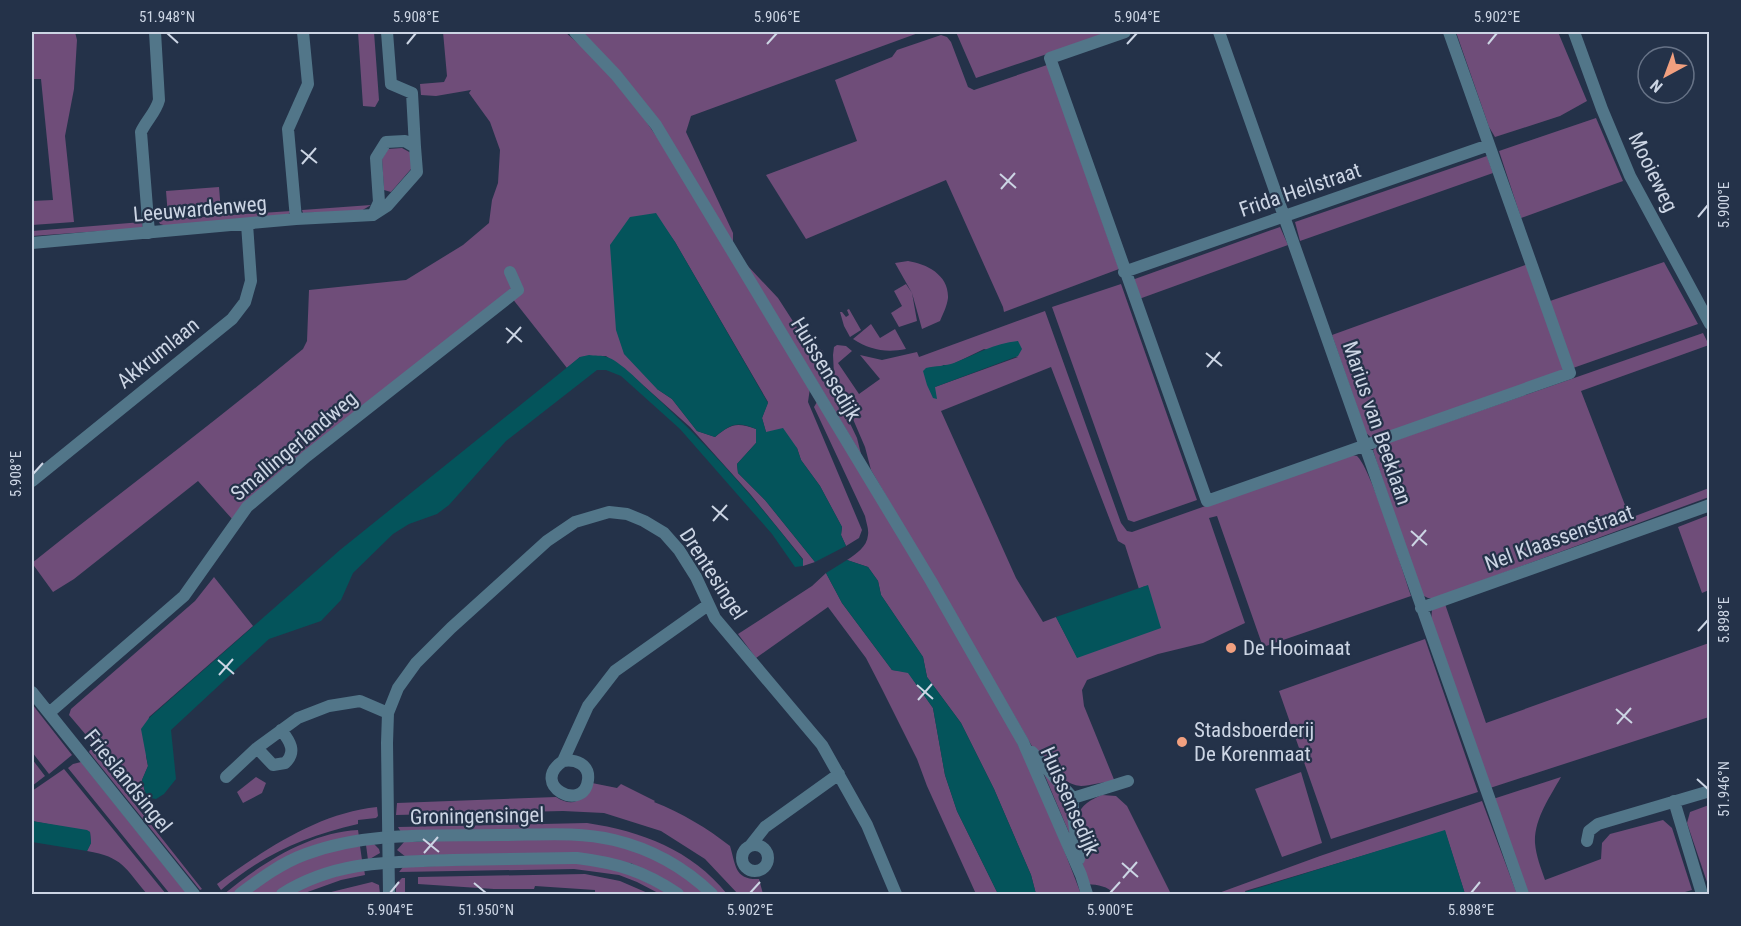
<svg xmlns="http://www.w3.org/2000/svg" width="1741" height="926" viewBox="0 0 1741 926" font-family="'Roboto Condensed',sans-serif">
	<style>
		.green { fill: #6f4d79; fill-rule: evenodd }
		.water { fill: #04545b }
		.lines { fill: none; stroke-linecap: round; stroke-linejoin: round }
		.minor { stroke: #527689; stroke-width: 12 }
		.tertiary { stroke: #527689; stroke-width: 12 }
		.ticks { fill: none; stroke: #ccd5e4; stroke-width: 2 }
		.poi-dot { fill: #f2a07f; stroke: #243249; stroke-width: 2 }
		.labels { text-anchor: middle; stroke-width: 4.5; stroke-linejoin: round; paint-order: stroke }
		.street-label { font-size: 21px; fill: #ccd5e4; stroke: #243249 }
		.poi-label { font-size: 21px; fill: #ccd5e4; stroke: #243249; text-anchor: start }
		.neatline { fill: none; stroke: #ccd5e4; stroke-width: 2 }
		.ticks-label { font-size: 15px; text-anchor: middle; fill: #ccd5e4 }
	</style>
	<rect width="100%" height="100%" fill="#243249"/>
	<path class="green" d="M32 32H75L77 40 74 89 65 136 74 222 32 225V201L53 200 41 79H32Z
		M358 32H374L379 100 375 107 363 106Z
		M443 32H565L587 51 627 94 677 166 810 388 808 402 862 530 859 538 846 546 841 535 842 527 820 486 801 460 797 448 766 432 762 418 768 402 675 242 655 214 657 389 672 399 697 431 715 437C731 424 736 422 756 429V443L737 464 738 473 765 500 815 562 803 566V559L751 495 690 427 635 378 606 356 580 357 567 368 508 293 233 520 198 481 74 579 53 592 32 563C122 491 214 423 303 349L307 341 309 290 406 280 463 245 489 223 492 200 498 183 500 150 490 122 469 93 471 90 436 96 421 95 420 84 444 82 447 76Z
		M583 32H921L691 116 686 132 733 233V242Z
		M956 32H1112L976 78Z
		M1456 32H1558L1587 101 1560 116 1495 137 1489 127Z
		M941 35 947 37 951 42 968 87 974 90 1047 65 1119 269 1004 312 1003 307 946 180 806 239 766 175 857 141 835 80 892 57 897 50Z
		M1596 118 1623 181 1521 218 1499 151Z
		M402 148 411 153V169L391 192 384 190 382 159 388 149Z
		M1487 156 1493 173 1300 241 1295 222Z
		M219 187 221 212 168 216 166 191Z
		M371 205 361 211 303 213 302 210Z
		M291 211 287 216 167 226 160 224 158 220Z
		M142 222 143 228 32 236V231Z
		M1280 227 1288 245 1139 299 1132 280Z
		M908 261C927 264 949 275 948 298 947 306 943 314 940 321L922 329 912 293 917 321 899 327 891 313 902 306 894 291 906 284 912 293 895 263Z
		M1664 262 1698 324 1573 368 1550 301Z
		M745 263 778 298 807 343 823 351 826 373 857 438 861 454Z
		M1528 264 1565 371 1372 438 1366 433 1332 335Z
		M1121 284 1197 500 1134 522 1128 520 1052 307Z
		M849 309 861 330 850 337 844 326 840 312H842L846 317 849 315 847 310Z
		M1045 311 1121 523 1127 531 1132 532 1341 458 1351 455 1357 456C1371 468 1403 572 1411 596L1263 647 1217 516 1209 518 1245 623 1203 643 1158 654 1087 680 1082 690 1084 706 1115 782C1103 781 1092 786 1081 786 1061 785 1046 761 1033 748L871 470 865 447 834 375 833 355 834 347 837 345 846 346 852 351 838 363 859 394 880 379 860 355 882 360 917 352 919 357ZM984 349 1018 357 935 387 943 365H951ZM1051 367 1118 541 1125 545 1139 589 1145 586 1077 657 1056 617 1043 622 1016 578 941 411Z
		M871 324 880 338 895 329 906 349C886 353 870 350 853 339Z
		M1703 333 1709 345 1581 391 1630 518 1709 488V497L1435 598H1428L1422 595 1376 460 1373 450 1376 447Z
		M817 402 964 638 1040 788 1081 894H1036L1031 875 994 789 961 723 927 677 923 657 881 595 878 581 868 567 847 560C856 554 867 547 868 535 869 529 866 522 865 516L814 407Z
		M1709 515V590L1702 593 1678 527Z
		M826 573 842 603 892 670 908 672 933 708 945 775 957 811 998 894H976L927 786 917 759 882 689 866 658 828 607 756 658 738 634 812 586Z
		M214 577 253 626 149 717 146 756 148 766 142 780 145 792 144 803 69 715 71 709 195 601Z
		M1445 604 1486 723 1709 643V717L1490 788 1431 621 1432 610Z
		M1425 639 1478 792 1331 839 1279 691Z
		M32 704 72 755 49 774 32 752Z
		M90 750H92L202 889 200 890 89 752Z
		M32 759 45 776 32 786Z
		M81 762 187 894H170L68 768 73 764Z
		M64 769 166 894H147C125 868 123 857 87 851L91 843 90 832 32 821V791Z
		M1042 769 1070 801 1076 849Z
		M1301 772 1322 843 1282 857 1255 789Z
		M256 777 266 783 262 793 243 803 237 792Z
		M1561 777C1550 797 1534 819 1535 843 1536 856 1541 868 1545 880L1601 859 1602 843 1610 834 1663 820 1672 828 1692 890 1678 894H1529L1519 870 1493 799Z
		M592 783 617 788 621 784 655 801 654 802C682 813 707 828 730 846 736 865 734 880 759 879L763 894H738L705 859 661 831 604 813 563 811 396 815 397 803 556 797C575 809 583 799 592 783Z
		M1102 795 1116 796 1127 806 1171 894H1114C1108 886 1098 885 1088 884 1083 871 1076 830 1078 817 1080 805 1092 799 1102 795Z
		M1482 801 1517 894H1465L1445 831 1245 891 1246 894H1216L1320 856Z
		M1709 805V885H1708L1687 823 1690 812Z
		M377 807 378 816 376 818 358 820V824C305 836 264 854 221 890L217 884C264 850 318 813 377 807Z
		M587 823C641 831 692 850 727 894H718C681 856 637 835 583 830L401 832 398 827Z
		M358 830 359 837 246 885 234 894H224C262 863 308 833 358 830Z
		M539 838 601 841 656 857 707 894H685L631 863 406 857 397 850 404 842Z
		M374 844 379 849 380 853 368 860 366 845Z
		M360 846 362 860 283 888 274 894H246C279 869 319 850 360 846Z
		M573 862 617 868 671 894H660L637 882 619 875 574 869 399 872 403 867Z
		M364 869 365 875 341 880 302 894H288L310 883Z
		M585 874 620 881 650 894H595V890L535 886 534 889H494L418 884V877Z
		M402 878H405V894H396V884Z
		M372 882 379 885 380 894H323Z"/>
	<path class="water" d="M656 213 675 242 768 403 762 418 766 432 783 428 797 448 801 460 820 486 842 527 841 535 846 546 815 562 765 500 738 473 737 464 756 443V429C736 421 731 424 715 437L697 431 672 399 657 389 624 354 616 330 610 245 630 217Z
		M1018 341 1022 349 1018 356 935 387 937 399 933 398 927 385 923 371 926 368C935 366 946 366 954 363 975 355 994 343 1018 341Z
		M589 355C594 356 602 355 607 357 619 361 637 379 646 388 704 440 755 498 803 560V566L795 567 772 534 680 429 621 376 606 370H597L506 441 449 505 437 514 409 524 393 534 353 573 341 600 321 621 269 639 171 730 176 779 164 794 156 799 151 798 145 792 142 780 148 766 141 729 149 718 340 550 580 357Z
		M847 560 868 567 878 581 881 595 923 657 927 677 961 723 994 789 1031 875 1036 894H998L957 811 945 775 933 708 908 673 892 670 842 603 826 573Z
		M1148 585 1161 628 1077 658 1056 617Z
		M32 821 87 830 90 832 91 843 87 851 32 842Z
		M1445 830 1465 894H1246L1245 892Z"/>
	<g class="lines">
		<path class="minor" d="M387 32 391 84 412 93 415 147
			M575 32 616 75 656 125 931 581 1023 742 1081 875 1087 894
			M1125 32 1050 58 1207 501 1570 373 1449 32
			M1219 32 1523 894
			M1574 32 1602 109 1630 176 1710 324
			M296 219 288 129 308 84 303 32
			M149 233 141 132C146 121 156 112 159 100L155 32
			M32 243 296 219 373 215 387 206 417 172 415 147 405 141 386 142 376 158 379 202 373 215
			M1124 272 1489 145
			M32 481 232 319 245 302 251 281 247 224
			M1421 608 1710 505
			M32 692 194 894
			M49 713 184 596 247 507 307 456 518 290 510 272
			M257 748 273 765 285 763C297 752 290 741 281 730
			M1032 752 1073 798V815L1079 859
			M563 761C575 759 590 764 588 780 584 814 528 785 563 761L588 706 615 671 708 605
			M226 777 257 748 298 718 329 706 360 701 388 713
			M1073 798 1128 781
			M1674 801 1702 894
			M1587 841 1589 831 1598 824 1710 791
			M742 858a13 13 0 1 1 26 0a13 13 0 1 1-26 0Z
			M750 846 765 827 839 774
			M389 894 387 743 388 713 398 688 416 663 451 628 547 541 575 522 609 512 627 514 644 521 664 533 679 550 696 577 715 618 822 745 867 825 896 894"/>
		<path class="tertiary" d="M240 894C260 879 281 863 306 854 367 831 435 836 500 835 538 835 577 831 614 840 652 849 684 867 712 894
			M282 894C336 860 391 862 453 860 495 859 536 859 577 858 617 863 644 871 678 894"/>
	</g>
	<path class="ticks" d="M167 33 178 43M407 44 416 33M767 44 777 33M1127 44 1137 33M1488 44 1497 33M301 150 317 163M302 164 316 148M1000 174 1016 188M1001 189 1015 173M1698 217 1708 205M506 328 522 342M507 343 521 327M1206 353 1222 366M1207 367 1220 352M33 474 43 463M712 506 728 520M713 521 727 505M1411 531 1427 545M1412 546 1426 530M1698 631 1708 620M218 660 234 674M219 675 233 659M917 685 933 699M918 700 932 684M1616 709 1632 723M1617 724 1631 708M1697 779 1708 789M423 839 439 852M424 853 438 837M1122 863 1138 877M1123 878 1137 862M474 883 486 893M390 893 399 882M750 893 760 882M1110 893 1120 882M1471 893 1480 882"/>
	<g class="poi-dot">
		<circle cx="1231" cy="648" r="6"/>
		<circle cx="1182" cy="742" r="6"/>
	</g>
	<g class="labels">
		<g class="street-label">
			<text transform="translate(1653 172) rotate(64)" y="7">Mooieweg</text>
			<text transform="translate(1300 190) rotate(-19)" y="7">Frida Heilstraat</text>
			<text transform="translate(200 209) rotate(-5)" y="7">Leeuwardenweg</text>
			<text transform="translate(158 353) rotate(-39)" y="7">Akkrumlaan</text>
			<text transform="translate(826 369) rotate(59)" y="7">Huissensedijk</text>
			<text transform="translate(1377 423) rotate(71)" y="7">Marius van Beeklaan</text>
			<text transform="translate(294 446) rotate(-40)" y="7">Smallingerlandweg</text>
			<text transform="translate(1559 538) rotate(-20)" y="7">Nel Klaassenstraat</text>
			<text transform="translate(713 574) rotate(57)" y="7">Drentesingel</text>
			<text transform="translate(128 781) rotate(51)" y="7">Frieslandsingel</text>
			<text transform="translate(1070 801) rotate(66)" y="7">Huissensedijk</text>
			<text transform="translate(477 816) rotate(-1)" y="7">Groningensingel</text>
		</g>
		<g class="poi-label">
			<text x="1243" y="655">De Hooimaat</text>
			<text x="1194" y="737">Stadsboerderij<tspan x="1194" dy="24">De Korenmaat</tspan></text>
		</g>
	</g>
	<rect width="1741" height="926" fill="none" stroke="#243249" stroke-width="66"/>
	<g transform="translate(1666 75) rotate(221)"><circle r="28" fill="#243249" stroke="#677387" stroke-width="1.5"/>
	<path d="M0-4.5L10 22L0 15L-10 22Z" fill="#f2a07f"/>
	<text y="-9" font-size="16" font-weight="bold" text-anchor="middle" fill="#ccd5e4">N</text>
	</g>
	<rect x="33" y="33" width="1675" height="860" class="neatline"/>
	<g class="ticks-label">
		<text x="167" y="22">51.948°N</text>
		<text x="416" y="22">5.908°E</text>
		<text x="777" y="22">5.906°E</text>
		<text x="1137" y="22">5.904°E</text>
		<text x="1497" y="22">5.902°E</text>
		<text transform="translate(1724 205) rotate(-90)" y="5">5.900°E</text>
		<text transform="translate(16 474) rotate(-90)" y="5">5.908°E</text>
		<text transform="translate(1724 620) rotate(-90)" y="5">5.898°E</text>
		<text transform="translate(1724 789) rotate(-90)" y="5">51.946°N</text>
		<text x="390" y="915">5.904°E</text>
		<text x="486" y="915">51.950°N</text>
		<text x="750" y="915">5.902°E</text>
		<text x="1110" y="915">5.900°E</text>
		<text x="1471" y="915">5.898°E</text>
	</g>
</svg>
